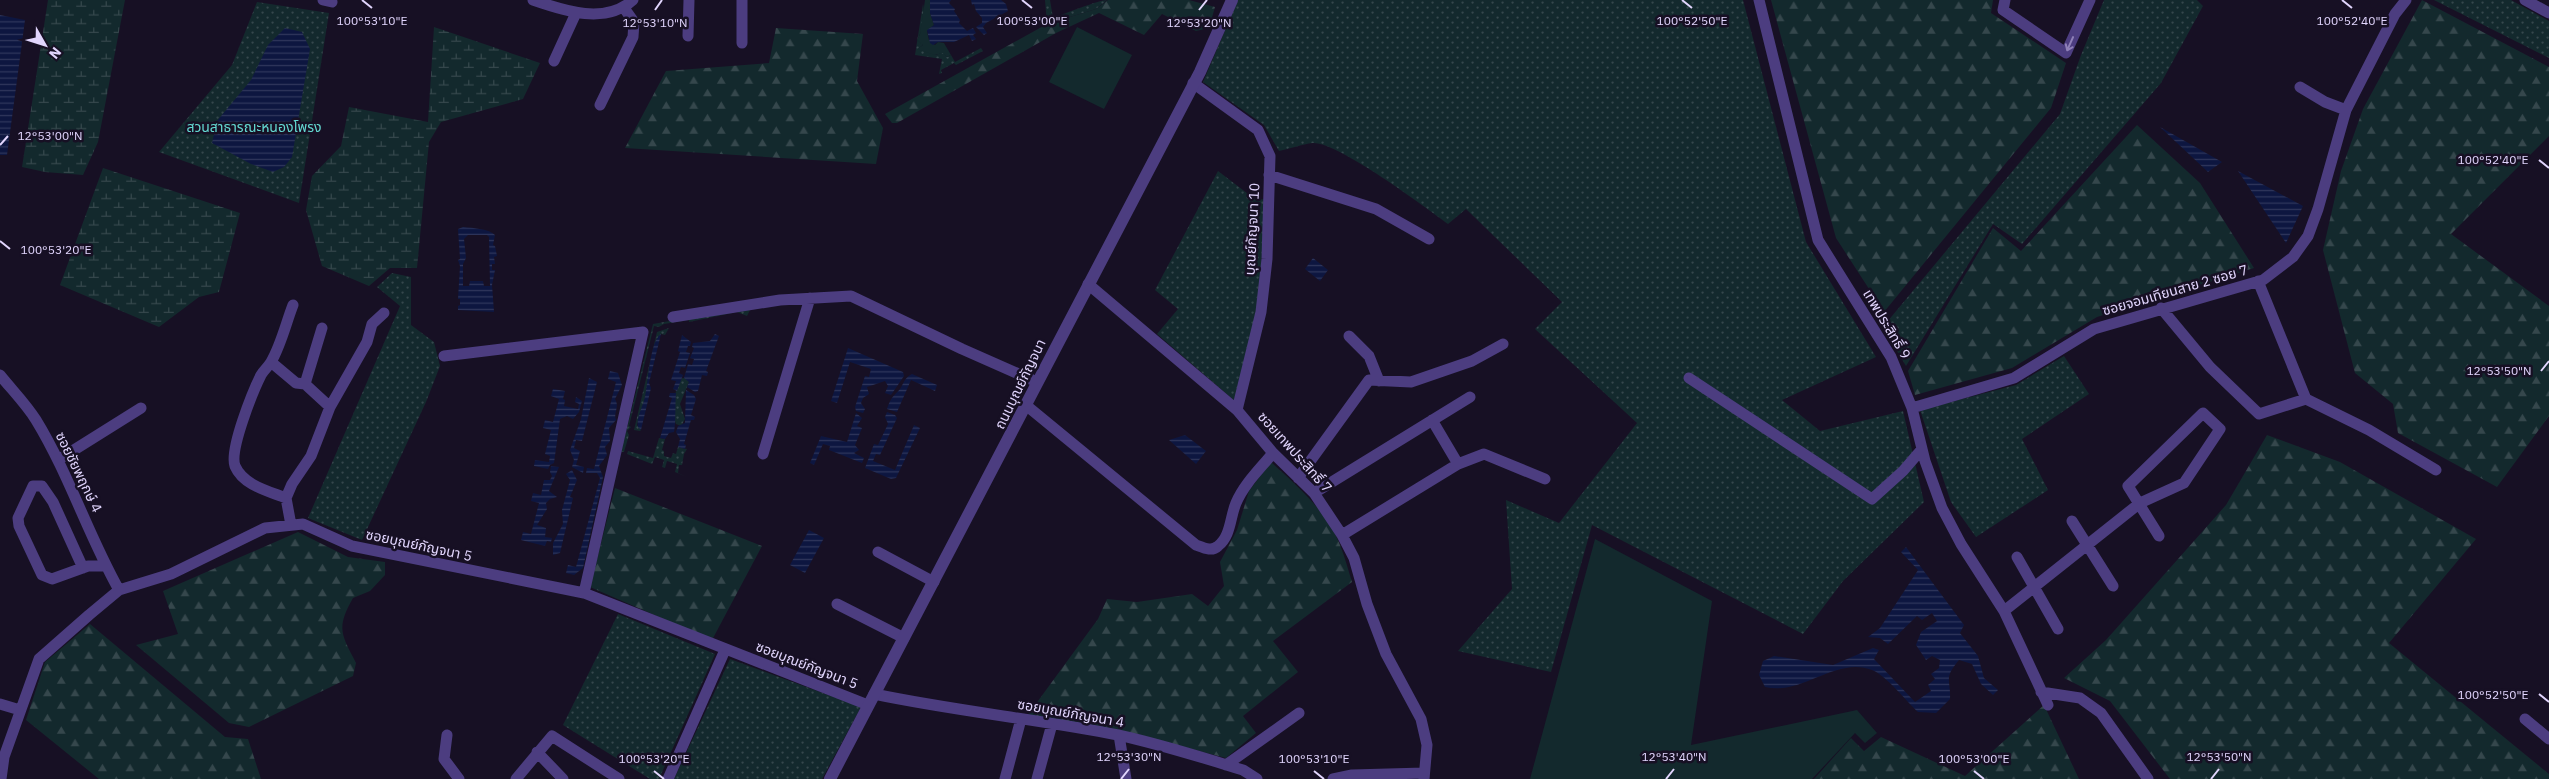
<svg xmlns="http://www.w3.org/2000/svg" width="2549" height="779" viewBox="0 0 2549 779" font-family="'IBM Plex Sans','Noto Sans Thai',sans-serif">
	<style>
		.green { fill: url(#green-dots) }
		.forest { fill: url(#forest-firs) }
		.wetland { fill: url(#wetland-marsh) }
		.pitch { fill: #13292d }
		.water { fill: url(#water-rules); fill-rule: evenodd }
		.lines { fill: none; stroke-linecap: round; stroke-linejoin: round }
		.minor { stroke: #4c3d80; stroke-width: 11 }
		.tertiary { stroke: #4c3d80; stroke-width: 12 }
		.oneway { stroke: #8f81b8 }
		.ticks { fill: none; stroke: #e1d5fd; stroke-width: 2 }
		.labels { text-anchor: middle; stroke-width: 5; stroke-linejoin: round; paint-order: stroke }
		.park-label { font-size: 14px; fill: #64d9d2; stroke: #171024 }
		.street-label { font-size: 14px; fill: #e1d5fd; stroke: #171024 }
		.ticks-label { font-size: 12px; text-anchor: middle; fill: #e1d5fd; stroke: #171024; stroke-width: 5; stroke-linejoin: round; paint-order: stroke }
	</style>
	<defs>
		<pattern id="green-dots" width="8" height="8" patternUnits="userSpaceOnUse" patternTransform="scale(1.25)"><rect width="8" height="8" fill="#13292d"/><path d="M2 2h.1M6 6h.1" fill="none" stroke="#35474c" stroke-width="1.8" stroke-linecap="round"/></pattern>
		<pattern id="forest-firs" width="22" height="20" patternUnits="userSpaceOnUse" patternTransform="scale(1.25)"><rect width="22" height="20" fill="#13292d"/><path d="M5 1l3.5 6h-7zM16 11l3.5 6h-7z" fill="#35474c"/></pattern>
		<pattern id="wetland-marsh" width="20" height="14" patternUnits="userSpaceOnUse" patternTransform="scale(1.25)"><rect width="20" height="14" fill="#13292d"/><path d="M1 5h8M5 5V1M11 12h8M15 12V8" fill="none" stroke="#35474c"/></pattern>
		<pattern id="water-rules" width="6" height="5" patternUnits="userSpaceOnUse" patternTransform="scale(1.25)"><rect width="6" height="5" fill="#0d1640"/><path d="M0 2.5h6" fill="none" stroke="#30375c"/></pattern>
	</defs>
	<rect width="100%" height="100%" fill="#171024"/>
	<path class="green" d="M1045 0H1050L1053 18C1064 14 1099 0 1107 0L1096 9 1047 24Z
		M1238 0H1743L1806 242 1876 357 1782 400 1820 431 1903 411 1924 502 1843 581 1803 634 1592 525 1551 672 1458 651 1512 589 1506 500 1559 523 1637 423 1535 329 1562 302 1466 209 1448 224C1425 207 1338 142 1313 143 1302 144 1290 149 1279 151L1264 125 1203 82Z
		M2104 0H2197L2203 6 2161 83 2022 244 1993 224 1906 366 1885 331 1887 322 2060 114 2081 55Z
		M2434 0H2511L2549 21V58Z
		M257 2 329 13 299 203 159 152 232 65Z
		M923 4C925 12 923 31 918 38L923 45 919 48 936 55 943 52 947 57 951 55 955 62 981 48 983 51 956 65 954 63 941 70 942 73 939 74 942 59 915 55Z
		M1218 171 1256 200 1265 199 1259 306 1236 402 1157 334 1178 309 1155 290Z
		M392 273 411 277V325L434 342 440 366 426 402 362 540 308 518 400 306 377 287Z
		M748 307 750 310 747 316 737 312 689 322V320L664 324 659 327 654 326 629 426 631 427 627 431 629 435 624 452H621L653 324Z
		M669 328 665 335 661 334C649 348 649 377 646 394 644 405 639 414 637 425L641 430 640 431 634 430 657 332Z
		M2064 356 2089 394 2022 439 2048 490 1976 537 1951 502 1920 410 2016 385Z
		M682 378H687L689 382 680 404 685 419 681 426 676 424C670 411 675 388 682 378Z
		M659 438 665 439 662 450 664 451V456L671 458 673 453 676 454 678 447 687 449 684 454 682 465H679L678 473 687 477 675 472 677 464 667 461 665 468 662 467 664 460 655 457 652 464 627 454 628 451 653 458Z
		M618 614 715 654 659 779H650L563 725Z
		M730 659 861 707 822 779H674Z"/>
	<path class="forest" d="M1108 0H1189L1215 7 1209 28 1196 31 1162 14 1144 35 1099 13 1056 33 897 123H892L885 114 1047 24 1096 9Z
		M1771 0H1993L1991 13 2066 63 2051 108 1884 312 1836 238Z
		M2422 0 2549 67V136L2451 234 2549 306V416L2497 487 2398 433 2393 404 2355 373 2323 250 2341 171 2363 109Z
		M776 28 863 34 857 81 883 128 876 164 625 148 666 71 769 63Z
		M2137 125 2200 183 2254 268 2097 317 2012 368 1915 395 1908 371 1993 228 2021 251Z
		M2267 435 2340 462 2476 539 2389 643 2549 774V779H2170L2110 701 2064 678 2106 640 2226 505Z
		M1271 462C1297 486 1327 511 1340 545 1345 557 1348 570 1352 582L1273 641 1298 672 1243 716 1256 733 1226 758 1115 729 1027 716 1098 619 1107 599 1137 602 1192 594 1208 606 1224 586 1220 562 1237 530 1249 491Z
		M615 488 762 546 712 640 590 587Z
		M298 532 348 557 385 562V575L370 591 353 598C336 628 341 634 356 663L353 676 249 727 229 723 136 645 178 634 163 591Z
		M90 624 225 737 248 739 261 779H99L26 720 45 662Z
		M2044 705 2079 779H1814L1851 738 1864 751 1881 737 1965 776Z"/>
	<path class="wetland" d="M48 0H125L98 142 83 175 45 172 22 167Z
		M434 27 540 63 523 99 441 122 429 142 417 268H390L369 286 322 266 306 210 312 176 341 146 349 107 428 122Z
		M103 168 240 213 219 292 199 297 159 327 60 285Z"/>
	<path class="pitch" d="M925 0H930V13L934 25 927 31 929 40 935 45 938 42 944 43 951 55 947 57 943 53 935 55 917 49 923 45 917 40 920 34Z
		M1077 27 1132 55 1104 109 1049 82Z
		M1595 539 1712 601 1691 745 1857 710 1877 733 1865 743 1855 733 1812 779H1530Z"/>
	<path class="water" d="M930 0H951L949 3 955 9 954 11 960 20 959 23 967 31 973 28 976 33 973 35 976 39 972 41 969 35 954 42H938L933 45 930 43 927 30 934 25 930 13Z
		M971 0H1001L1006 4 1008 11 986 23 983 27 987 33 984 35 976 27 982 23V18L976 11 974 4 972 5Z
		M0 15 25 20 7 155H0Z
		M285 28 302 32 310 49 292 157 284 167 273 172 251 164 212 143 217 121 251 80 268 45Z
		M2160 127 2222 162 2208 172Z
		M2238 171 2303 206 2286 243Z
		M463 227C474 228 489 229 495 235L493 245 495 246 497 256 494 257 495 264H492V270H495L492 285 494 312 458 310V306L460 305V299H458L460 266 458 260 460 259 458 229ZM468 235H487L489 237 490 286H484L483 281H470L469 286H463V264L466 258 464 239Z
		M1313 258 1328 270 1320 281 1305 269Z
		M661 334 649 383 651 388 641 430 638 427C636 417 643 407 645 397 648 384 650 340 661 334Z
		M715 334 719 336 706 371 708 372 707 376 702 375 698 391 695 392 687 387 689 382 684 378 688 364 692 365 694 359 690 358 694 348 692 347 693 343 710 341Z
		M682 335 691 342 690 346H688L686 352 690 353 685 368 681 367 679 373 683 375 677 391 673 389 676 381 671 380 680 352 678 351Z
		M848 348 903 372 904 376 891 395 885 393 888 386 885 381 867 387 869 394 863 398 861 403 865 409 863 413 856 411 855 407 865 376 869 377 871 369 850 362 837 403 831 401Z
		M610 371 618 373 622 385 615 399C620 407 613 413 616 420L609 428 610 441 605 447 607 455 599 466 603 477 583 568 574 575 566 573 568 565 576 567 600 478 597 473H586L587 468 594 469 616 382 608 379Z
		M912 374 937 385 935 391 911 380 897 412 887 409C891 397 893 397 900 389 904 383 904 378 912 374Z
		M589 378 597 382 582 441 576 440 574 448 580 451 576 465 584 467 583 473 572 467 574 460 570 450 581 419Z
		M553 389 565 391 563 399 565 400 564 406 578 409 579 404 575 402 576 397 582 401 579 412 573 419 567 416 560 419 554 463 550 465 548 469 534 466 535 460 549 462 550 456 545 454 551 430 543 428 545 420 553 422 559 399 551 396Z
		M686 390 694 395 696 399 691 415 695 417 694 420H691L684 444 686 445 685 449 678 447 680 439 676 432 678 426 685 423Z
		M670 393H676C675 405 676 422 674 432L669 433 665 439 660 438 672 398 669 397Z
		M887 412 895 415 897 418 880 455 876 454 873 461 895 470 914 425 920 428 896 478 891 479 865 468 874 444 878 445 888 424 885 417Z
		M856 413 862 418 857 426 862 428 855 445 859 450 854 453 864 458 862 463 829 450 830 446 823 444 814 465 810 463 821 436 847 442Z
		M1185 435 1206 451 1196 464 1169 440Z
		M551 466 559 467 549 491 557 497 550 499 546 503 547 509 537 525 546 528 545 537 552 538 551 542 547 541 545 546 521 540 523 532 531 534 539 503 531 501 533 493 541 495 544 480H550L552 476 550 472Z
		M572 470 577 480 570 497 573 498 560 553 553 555V543L563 524 562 510 570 480 566 474Z
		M809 530 824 538 805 573 790 565Z
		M1906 547 1964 625 1960 633 1978 656 1984 678 1998 690 1993 695 1981 684 1972 664 1959 660C1943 679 1951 679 1950 699L1936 713 1918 712C1906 701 1887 676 1872 670 1836 656 1802 696 1765 687L1759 675 1763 661 1774 656 1833 665 1873 648 1879 650 1874 659 1915 702 1931 691 1928 685 1935 679 1931 674 1939 668 1940 660 1932 656 1926 660 1916 645 1921 632 1937 621 1932 613 1922 620 1917 616 1888 644 1880 638 1868 637 1880 628 1918 570 1901 552Z"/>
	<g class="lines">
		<path class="minor" d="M323 0 332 2
			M533 0C565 11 605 25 633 0
			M742 0V43
			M1759 0 1818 240 1891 357 1912 408 1925 461 1942 508 1961 544 2004 611 2048 705
			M2005 0 2003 10 2066 53 2090 0
			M2525 0 2549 13
			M688 36 689 0
			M554 61 576 13
			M1193 83 1258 130 1270 156 1267 259 1261 312 1237 410
			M2300 87 2325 102 2346 110
			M600 105 633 37 634 22 624 8
			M1269 175 1376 209 1429 239
			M2258 281 2306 399
			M1088 284 1237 410 1273 453 1314 493 1342 535 1354 558 1367 604 1386 654 1421 719 1427 745 1424 779
			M2161 308 2210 367 2259 414 2306 399 2369 430 2436 470
			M673 317 780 300 851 296 962 349 1037 382
			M1349 336 1369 356 1379 381
			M444 356 643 332 584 593
			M271 362 296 383 305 384 330 407
			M0 375C12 390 26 404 36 420 69 474 88 535 119 590
			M1689 378 1872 499 1903 471 1922 449
			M305 384 322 328
			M1027 406 1196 545C1204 548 1212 552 1218 546 1231 536 1230 517 1236 503 1244 484 1260 469 1273 453
			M1912 408 2014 378 2094 329 2263 280 2293 257 2308 236 2318 209 2346 110 2395 14 2406 0
			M1432 420 1458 464
			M763 454 810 298
			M58 460 141 408
			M1298 478 1369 380 1411 382 1472 361 1503 344
			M1314 493 1470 397
			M286 498C268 491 243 485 235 466 229 450 253 391 261 375 264 370 268 367 271 362 281 345 286 323 293 305
			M2072 521 2113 586
			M291 525 286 498 292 484 311 456 330 407 367 342 372 324 384 313
			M1342 535 1458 464 1484 454 1545 479
			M878 552 934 582
			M2017 557 2058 629
			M83 568 53 502 42 486H33L18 518 19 526 42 575 52 579 88 566H105
			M837 604 904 638
			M2004 611 2140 503 2184 483 2220 429 2203 413 2128 486 2159 536
			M2041 692 2080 698 2101 713 2148 779
			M874 694C955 711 1037 719 1118 735 1160 744 1201 757 1243 770L1257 779
			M0 704 20 710
			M2525 719 2549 739
			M447 735 444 759 459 779
			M1119 735 1126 779
			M537 752 563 779
			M1226 765 1299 713
			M1 779 4 757 39 659 89 615 119 590 171 574 265 528 303 524 352 546 584 593 868 705
			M516 779 552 736 619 779
			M668 779 725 650
			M1005 779 1021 719
			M1037 779 1052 724
			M1333 779 1352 775 1424 773"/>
		<path class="tertiary" d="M830 779 1200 72 1232 0"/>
	</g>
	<defs><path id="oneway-shaft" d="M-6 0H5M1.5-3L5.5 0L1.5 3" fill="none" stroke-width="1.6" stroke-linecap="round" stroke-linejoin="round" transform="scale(1.25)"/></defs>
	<use class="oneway" href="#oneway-shaft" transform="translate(2070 44) rotate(114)"/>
	<path class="ticks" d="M362 0 372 8M1022 0 1032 8M1682 0 1692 8M2342 0 2352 8M655 10 662 0M1199 10 1207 0M0 145 8 136M2539 160 2549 168M0 241 10 249M2541 371 2549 361M2539 694 2549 702M654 771 664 779M1314 771 1324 779M1974 771 1984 779M1121 779 1129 769M1666 779 1674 769M2211 779 2219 769"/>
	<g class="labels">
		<g class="park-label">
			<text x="254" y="132">สวนสาธารณะหนองโพรง</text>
		</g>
		<g class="street-label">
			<text transform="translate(1252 229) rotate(-87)" y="5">บุณย์กัญจนา 10</text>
			<text transform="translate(2175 290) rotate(-16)" y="5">ซอยจอมเทียนสาย 2 ซอย 7</text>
			<text transform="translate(1887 324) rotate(59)" y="5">เทพประสิทธิ์ 9</text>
			<text transform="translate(1020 384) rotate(-64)" y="5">ถนนบุณย์กัญจนา</text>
			<text transform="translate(1295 452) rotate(48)" y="5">ซอยเทพประสิทธิ์ 7</text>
			<text transform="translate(79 472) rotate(64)" y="5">ซอยชัยพฤกษ์ 4</text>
			<text transform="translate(419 545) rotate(12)" y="5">ซอยบุณย์กัญจนา 5</text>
			<text transform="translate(807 665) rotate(21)" y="5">ซอยบุณย์กัญจนา 5</text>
			<text transform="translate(1071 713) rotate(10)" y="5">ซอยบุณย์กัญจนา 4</text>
		</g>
	</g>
	<g class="ticks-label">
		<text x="1692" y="25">100°52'50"E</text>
		<text x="2352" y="25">100°52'40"E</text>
		<text x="372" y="25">100°53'10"E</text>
		<text x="1032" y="25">100°53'00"E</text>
		<text x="655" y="27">12°53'10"N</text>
		<text x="1199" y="27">12°53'20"N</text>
		<text x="50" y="140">12°53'00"N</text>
		<text x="2493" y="164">100°52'40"E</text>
		<text x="56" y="254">100°53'20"E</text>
		<text x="2499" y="375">12°53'50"N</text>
		<text x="2493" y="699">100°52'50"E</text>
		<text x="1129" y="761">12°53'30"N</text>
		<text x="1674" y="761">12°53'40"N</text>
		<text x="2219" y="761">12°53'50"N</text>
		<text x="654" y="763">100°53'20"E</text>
		<text x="1314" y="763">100°53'10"E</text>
		<text x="1974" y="763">100°53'00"E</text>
	</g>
	<g transform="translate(45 45) rotate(129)" stroke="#171024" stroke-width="4" paint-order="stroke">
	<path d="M0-4L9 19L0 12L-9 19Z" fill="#e1d5fd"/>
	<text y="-8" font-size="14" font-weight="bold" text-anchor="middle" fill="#e1d5fd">N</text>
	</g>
</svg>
